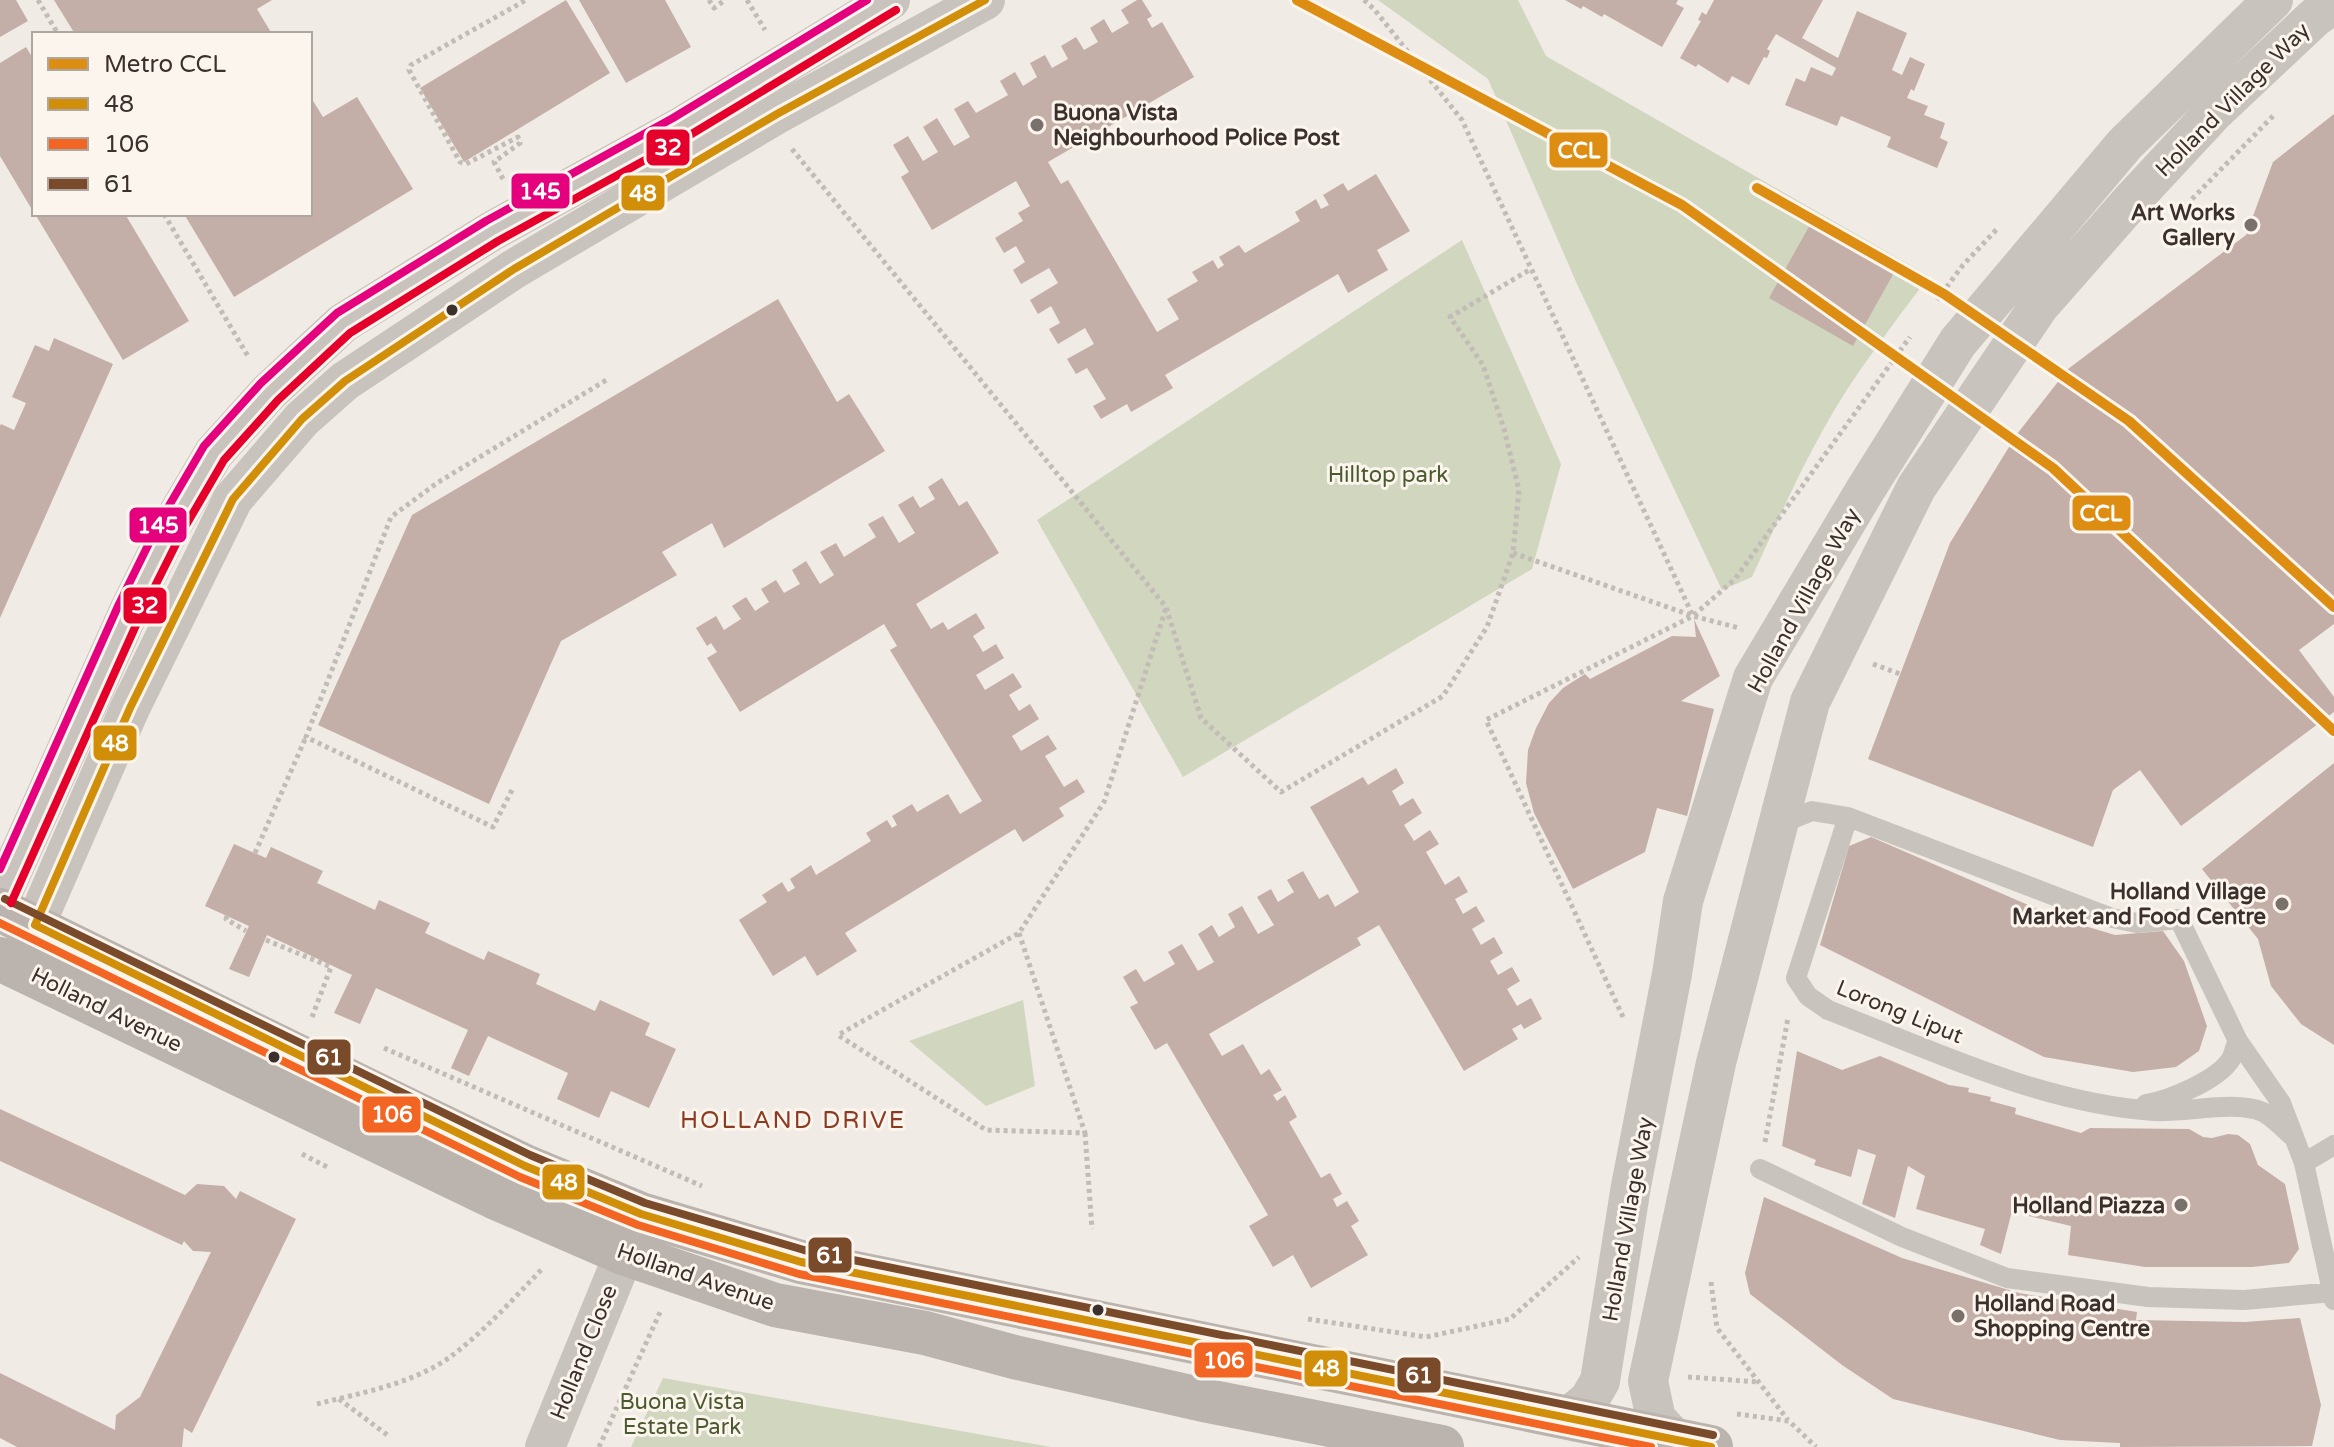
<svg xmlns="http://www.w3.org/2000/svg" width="2334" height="1447" viewBox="0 0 2334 1447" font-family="'Varela Round',sans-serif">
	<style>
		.green { fill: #d1d6bf }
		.building { fill: #c3afa7 }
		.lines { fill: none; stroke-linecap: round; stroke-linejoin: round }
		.path { stroke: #c2bbb6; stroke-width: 5; stroke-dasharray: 4 4; stroke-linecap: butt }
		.lane { stroke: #c9c3be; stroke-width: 20 }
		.street { stroke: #c9c3be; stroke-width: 40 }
		.secondary { stroke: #bab3ae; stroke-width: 44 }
		.bus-1-casing { stroke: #fbf5ee; stroke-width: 14 }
		.bus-2-casing { stroke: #fbf5ee; stroke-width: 14 }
		.bus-3-casing { stroke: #fbf5ee; stroke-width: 14 }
		.bus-4-casing { stroke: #fbf5ee; stroke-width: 14 }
		.bus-5-casing { stroke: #fbf5ee; stroke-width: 14 }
		.bus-1 { stroke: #d18e09; stroke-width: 8 }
		.bus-2 { stroke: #f26522; stroke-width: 8 }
		.bus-3 { stroke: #7a4b2a; stroke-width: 8 }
		.bus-4 { stroke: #e4002b; stroke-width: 8 }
		.bus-5 { stroke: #e5007d; stroke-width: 8 }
		.metro-1-casing { stroke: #fbf5ee; stroke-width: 16 }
		.metro-1 { stroke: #dd8e12; stroke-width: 10 }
		.poi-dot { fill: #7a716c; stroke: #fbf5ee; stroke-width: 3 }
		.bus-dot { fill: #3b302b; stroke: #fbf5ee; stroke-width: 3 }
		.labels { text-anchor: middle; stroke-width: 6; stroke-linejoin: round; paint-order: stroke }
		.street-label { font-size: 22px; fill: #3b302b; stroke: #fbf5ee }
		.poi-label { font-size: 22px; font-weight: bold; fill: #3b302b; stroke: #fbf5ee; text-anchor: end }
		.park-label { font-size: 22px; fill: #4a5a2e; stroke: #fbf5ee }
		.neighbourhood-label { font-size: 24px; letter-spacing: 2px; fill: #8c3b22; stroke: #fbf5ee }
		.line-badge { stroke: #fbf5ee; stroke-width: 3 }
		.badge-label { font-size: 22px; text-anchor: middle; font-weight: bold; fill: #fff }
	</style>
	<rect width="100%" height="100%" fill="#f0ebe5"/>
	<path class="green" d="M1378 0H1518L1546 56 1929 276C1893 325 1854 374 1824 428 1797 476 1775 527 1752 577L1722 590 1577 284 1488 79Z
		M1462 240 1561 464 1532 569 1183 777 1037 520Z
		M1023 1000 1035 1086 986 1106 909 1041Z
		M663 1378 1051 1447H631Z"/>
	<path class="building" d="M0 0H16L28 21 0 37Z
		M54 0H272L257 9 272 34H75Z
		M566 0 610 73 464 162 420 88Z
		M579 0H665L691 47 626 83Z
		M1137 0H1142L1152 16 1147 19 1152 28 1162 22 1194 77 1048 162 1061 184 1068 180 1157 332 1179 319 1167 299 1198 281 1192 272 1213 260 1218 269 1224 265 1219 257 1239 245 1245 253 1300 221 1295 212 1316 199 1321 209 1329 205 1323 195 1343 183 1348 191 1376 174 1410 231 1377 250 1388 270 1348 293 1338 274 1165 375 1173 388 1131 412 1127 404 1101 419 1093 406 1106 399 1087 368 1076 374 1067 359 1094 344 1085 328 1058 344 1049 329 1060 323 1051 306 1038 314 1030 300 1058 283 1049 268 1021 284 1013 270 1025 262 1016 246 1004 253 995 238 1023 221 1018 213 1030 206 1016 181 932 230 901 177 909 172 893 145 908 136 923 161 938 152 923 127 937 118 954 146 970 137 954 109 968 101 976 113 1008 95 1000 81 1015 72 1023 86 1037 77 1030 63 1045 55 1052 68 1068 59 1061 46 1076 37 1084 50 1098 42 1090 28 1104 19 1112 33 1129 23 1121 10Z
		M1565 0H1678L1676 4 1684 8 1662 47 1604 14 1602 17 1583 6 1581 9Z
		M1714 0H1823L1802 38 1838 58 1857 11 1907 33 1892 70 1902 75 1910 57 1925 64 1914 91 1911 89 1907 98 1928 106 1924 115 1945 123 1940 138 1948 142 1937 168 1887 147 1891 137 1841 116 1837 126 1785 105 1796 78 1805 82 1811 67 1832 76 1836 68 1776 34 1767 49 1770 51 1767 58 1764 57 1749 85 1732 76 1728 83 1698 64 1696 67 1680 58 1701 21 1698 20 1702 12 1706 15Z
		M26 47 34 60V213L0 156V63Z
		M310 96 323 117 357 97 413 189 234 297 184 214H310Z
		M2334 114V624L2299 650 2334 697V712L2181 826 2140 770 2113 790 2093 847 1868 759 1950 543 2017 434 2068 369 2246 235 2273 162Z
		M35 214H125L189 321 123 360Z
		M1811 223 1895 271 1853 346 1769 298Z
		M778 299 837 402 849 394 885 451 724 548 712 523 662 552 677 575 561 641 489 804 318 725 412 515Z
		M54 338 113 364 0 618V426L1 424 14 430 26 403 12 397 35 345 49 351Z
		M942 478 959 506 967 501 999 553 916 604 931 629 943 622 948 630 976 613 985 628 973 636 983 652 996 644 1004 658 976 675 985 690 1013 673 1022 687 1009 695 1019 711 1030 704 1039 719 1012 736 1021 751 1048 735 1057 749 1045 756 1064 787 1077 779 1085 792 1059 808 1064 816 1023 842 1015 829 845 933 857 951 817 976 805 956 773 976 739 920 767 902 762 895 782 882 788 892 795 888 790 879 811 865 816 875 871 841 866 833 887 820 892 828 897 825 892 816 912 804 917 812 948 794 960 814 982 801 890 650 897 646 884 624 740 712 707 658 717 652 711 643 707 646 696 628 716 616 724 630 741 619 732 606 746 597 755 611 769 602 761 589 776 580 784 593 800 584 792 570 806 561 820 584 834 575 820 552 836 543 844 557 876 537 868 524 883 516 899 543 915 533 898 505 913 496 920 508 935 499 928 487Z
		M1694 619 1720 676 1681 701 1714 709 1687 816 1657 808 1645 852 1573 889 1534 813 1526 783 1528 750 1536 728 1549 703 1563 688 1585 674 1590 679 1672 636 1696 637Z
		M2334 763V1045L2301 1024 2271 986 2258 939 2202 869Z
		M1396 768 1404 783 1392 791 1400 806 1413 798 1422 813 1404 825 1414 841 1430 830 1439 844 1426 852 1445 885 1459 876 1468 892 1455 899 1463 914 1476 906 1485 921 1472 929 1481 945 1494 937 1503 953 1490 961 1498 975 1512 967 1520 981 1507 989 1517 1006 1531 998 1542 1019 1524 1029 1521 1024 1512 1029 1518 1039 1464 1071 1379 925 1357 938 1361 945 1209 1034 1222 1056 1243 1044 1261 1075 1269 1069 1282 1090 1273 1095 1277 1101 1285 1095 1297 1117 1289 1122 1321 1178 1330 1173 1342 1194 1333 1199 1337 1207 1347 1201 1359 1221 1351 1226 1368 1255 1311 1288 1293 1255 1273 1267 1249 1226 1268 1215 1167 1043 1155 1050 1130 1007 1138 1003 1123 977 1136 969 1144 982 1175 964 1168 952 1182 944 1198 971 1214 962 1198 934 1212 925 1219 937 1235 927 1228 914 1242 906 1258 934 1274 925 1257 897 1271 889 1278 902 1294 892 1287 880 1303 871 1319 899 1328 894 1335 907 1359 892 1310 807 1363 777 1368 785Z
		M1871 837 2058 918 2115 935 2163 931 2184 961 2207 1026 2199 1051 2176 1067 2133 1072 2044 1057 1820 945 1849 846Z
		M234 844 266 858 271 847 323 871 317 883 375 910 379 900 430 923 425 933 484 960 488 951 540 974 536 984 595 1011 600 1000 650 1023 645 1035 676 1049 649 1108 611 1091 599 1118 557 1099 568 1073 488 1036 469 1076 451 1068 468 1030 376 988 360 1024 334 1013 352 975 267 935 249 977 229 969 249 926 205 906Z
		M1797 1051 1842 1070 1880 1056 1949 1085 1969 1088 1968 1092 1991 1097 1990 1101 2016 1108 2015 1114 2081 1133 2090 1128 2189 1129 2203 1137 2212 1138 2228 1134 2238 1135 2250 1144 2258 1165 2285 1184 2299 1249 2289 1263 2252 1267H2145L2068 1255 2071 1226 2029 1216 2031 1207 2014 1203 2001 1254 1980 1245 1985 1229 1916 1209 1925 1176 1908 1166 1895 1218 1862 1204 1876 1155 1858 1149 1851 1177 1814 1165 1816 1160 1782 1146Z
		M0 1109 185 1195 197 1184 224 1186 236 1199 240 1191 296 1219 192 1433 184 1428 182 1447H17L0 1438V1373L115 1430 116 1415 140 1397 211 1252 193 1251 184 1241 182 1245 0 1161Z
		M1764 1197 1902 1258 2019 1293 2137 1312 2136 1320 2245 1322 2300 1318 2321 1405 2312 1446 2120 1447V1443L2060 1440 1893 1399 1842 1365 1750 1294 1745 1273Z"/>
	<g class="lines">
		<path class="path" d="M38 0 58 34
			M709 0 714 8 725 0
			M747 0 765 30
			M1364 0 1374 9 1462 120 1693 616
			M792 149 1166 607 1201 718 1281 792 1443 696 1487 627 1513 553 1519 490 1504 429 1483 365 1450 317 1531 269
			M503 179 494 162 520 143 518 137 466 164 460 162 409 70 411 65 526 0
			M2192 199 2274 115
			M164 214 249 358
			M1937 300 1963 265 1998 228
			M1513 553 1693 616 1739 628
			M1873 664 1900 674
			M512 790 493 827 306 737 391 517 437 483 608 379
			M255 853 306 737
			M227 916 226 919 246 931
			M1019 933 1085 1133 986 1130 838 1035 1019 933 1104 802 1166 608
			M266 940 331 967 312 1017
			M1623 1017 1486 720 1693 616 1735 579 1910 337
			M384 1048 702 1186
			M1085 1133 1092 1229
			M1765 1142 1788 1018
			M302 1154 329 1168
			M1711 1282 1717 1328 1788 1420
			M1308 1319 1426 1337 1510 1319 1579 1257
			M1688 1377 1759 1382
			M339 1399 390 1437
			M317 1404C360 1393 413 1384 450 1357 484 1332 514 1298 543 1268
			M1737 1414 1789 1421 1816 1447
			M599 1447 661 1310"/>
		<path class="lane" d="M1848 817 1796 978 1808 996 1828 1010C1932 1050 2040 1103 2154 1111 2187 1113 2234 1100 2263 1112 2273 1117 2283 1128 2291 1135
			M1777 825 1812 811 1848 817 2112 918 2137 923 2179 919 2238 1041 2281 1103 2304 1163 2334 1300
			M2146 1104C2170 1100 2218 1080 2231 1059 2234 1054 2235 1046 2238 1041
			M2304 1163 2334 1145
			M1760 1169 1902 1237 2007 1278 2148 1297 2244 1300 2334 1292"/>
		<path class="street" d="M0 898 130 609 171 526 214 453 269 392 343 323 492 231 679 128 890 0
			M22 955 130 708 233 499 302 419 345 381 514 269 777 114 985 0
			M1567 1418 1589 1400 1600 1381 1631 1186 1672 974 1683 901 1753 678 1864 492 1958 342 2125 144 2273 0
			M1676 1440 1656 1419 1648 1381 1716 1063 1810 702 1916 488 2039 306 2134 198 2214 112 2315 17 2334 4
			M545 1447 636 1225"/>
		<path class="secondary" d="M0 910 396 1104 525 1166 641 1214 801 1262 1711 1447
			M0 959 494 1197 623 1253 775 1305 925 1333 1014 1357 1208 1401 1442 1447"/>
		<defs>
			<path id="bus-1" d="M985 0 777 114 514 269 345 381 302 419 233 499 130 708 35 925 525 1166 641 1214 801 1262 1711 1447"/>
			<path id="bus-2" d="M0 923 520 1177 638 1225 799 1274 1651 1447"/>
			<path id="bus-3" d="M5 899 530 1155 645 1203 804 1250 1713 1435"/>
			<path id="bus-4" d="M11 903 141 614 182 532 224 460 278 400 350 333 498 241 685 138 896 10"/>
			<path id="bus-5" d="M0 869 119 604 160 521 204 446 261 383 337 313 486 221 673 118 867 0"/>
		</defs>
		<use href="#bus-1" class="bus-1-casing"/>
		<use href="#bus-2" class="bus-2-casing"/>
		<use href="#bus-3" class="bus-3-casing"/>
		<use href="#bus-4" class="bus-4-casing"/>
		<use href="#bus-5" class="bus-5-casing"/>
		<use href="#bus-1" class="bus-1"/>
		<use href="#bus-2" class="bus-2"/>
		<use href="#bus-3" class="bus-3"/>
		<use href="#bus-4" class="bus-4"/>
		<use href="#bus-5" class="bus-5"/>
		<defs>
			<path id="metro-1" d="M1297 0 1682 205 2053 468 2334 731
				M1757 188 1944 294 2129 421 2334 607"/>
		</defs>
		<use href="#metro-1" class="metro-1-casing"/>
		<use href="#metro-1" class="metro-1"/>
	</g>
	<g class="poi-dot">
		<circle cx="1037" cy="125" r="8"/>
		<circle cx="2251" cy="225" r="8"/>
		<circle cx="2282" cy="904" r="8"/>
		<circle cx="2181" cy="1205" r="8"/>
		<circle cx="1958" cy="1316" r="8"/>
	</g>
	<g class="bus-dot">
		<circle cx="452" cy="310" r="7"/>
		<circle cx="274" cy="1057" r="7"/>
		<circle cx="1098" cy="1310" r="7"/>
	</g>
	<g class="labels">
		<g class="street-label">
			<text transform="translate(2232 99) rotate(-45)" y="8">Holland Village Way</text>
			<text transform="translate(1803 600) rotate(-61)" y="8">Holland Village Way</text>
			<text transform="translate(107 1009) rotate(26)" y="8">Holland Avenue</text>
			<text transform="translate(1900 1011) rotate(22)" y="8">Lorong Liput</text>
			<text transform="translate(1627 1219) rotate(-80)" y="8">Holland Village Way</text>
			<text transform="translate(696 1276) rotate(19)" y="8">Holland Avenue</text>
			<text transform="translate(583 1352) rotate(-68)" y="8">Holland Close</text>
		</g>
		<g class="poi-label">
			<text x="1053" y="120" text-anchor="start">Buona Vista<tspan x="1053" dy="25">Neighbourhood Police Post</tspan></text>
			<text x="2235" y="220">Art Works<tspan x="2235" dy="25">Gallery</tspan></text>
			<text x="2266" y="899">Holland Village<tspan x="2266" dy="25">Market and Food Centre</tspan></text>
			<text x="2165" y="1213">Holland Piazza</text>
			<text x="1974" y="1311" text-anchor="start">Holland Road<tspan x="1974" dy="25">Shopping Centre</tspan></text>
		</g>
		<g class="park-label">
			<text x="1388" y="482">Hilltop park</text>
			<text x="682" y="1409">Buona Vista<tspan x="682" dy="25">Estate Park</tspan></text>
		</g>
		<g class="neighbourhood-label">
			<text x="793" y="1128">HOLLAND DRIVE</text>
		</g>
	</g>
	<g class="line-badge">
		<rect x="645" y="128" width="46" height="39" rx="8" fill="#e4002b"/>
		<rect x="1548" y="131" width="61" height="38" rx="8" fill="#dd8e12"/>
		<rect x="510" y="172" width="61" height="38" rx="8" fill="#e5007d"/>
		<rect x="620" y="174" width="46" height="38" rx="8" fill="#d18e09"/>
		<rect x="2071" y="494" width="61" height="38" rx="8" fill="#dd8e12"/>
		<rect x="128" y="506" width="60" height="38" rx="8" fill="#e5007d"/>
		<rect x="122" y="586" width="46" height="39" rx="8" fill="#e4002b"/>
		<rect x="92" y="724" width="46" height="38" rx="8" fill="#d18e09"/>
		<rect x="306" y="1038" width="46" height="38" rx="8" fill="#7a4b2a"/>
		<rect x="361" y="1095" width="61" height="39" rx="8" fill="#f26522"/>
		<rect x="541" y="1163" width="45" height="38" rx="8" fill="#d18e09"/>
		<rect x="807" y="1236" width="46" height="38" rx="8" fill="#7a4b2a"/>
		<rect x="1193" y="1341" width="61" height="38" rx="8" fill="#f26522"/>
		<rect x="1303" y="1349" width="46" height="39" rx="8" fill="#d18e09"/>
		<rect x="1396" y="1356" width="46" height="38" rx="8" fill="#7a4b2a"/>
	</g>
	<g class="badge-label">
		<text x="668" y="155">32</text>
		<text x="1579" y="158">CCL</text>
		<text x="540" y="199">145</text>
		<text x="643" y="201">48</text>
		<text x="2101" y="521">CCL</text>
		<text x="158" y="533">145</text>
		<text x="145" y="613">32</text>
		<text x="115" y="751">48</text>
		<text x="329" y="1065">61</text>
		<text x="392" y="1122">106</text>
		<text x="564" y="1190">48</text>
		<text x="830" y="1263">61</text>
		<text x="1224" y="1368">106</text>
		<text x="1326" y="1376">48</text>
		<text x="1419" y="1383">61</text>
	</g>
	<rect x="32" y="32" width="280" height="184" fill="#fbf5ee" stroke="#aea6a0" stroke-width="2"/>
	<rect x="48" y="58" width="40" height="12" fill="#dd8e12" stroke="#aea6a0" stroke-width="2"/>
	<text x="104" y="72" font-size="24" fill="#3b302b">Metro CCL</text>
	<rect x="48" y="98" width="40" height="12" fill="#d18e09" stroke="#aea6a0" stroke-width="2"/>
	<text x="104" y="112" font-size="24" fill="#3b302b">48</text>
	<rect x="48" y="138" width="40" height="12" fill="#f26522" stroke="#aea6a0" stroke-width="2"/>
	<text x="104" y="152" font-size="24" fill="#3b302b">106</text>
	<rect x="48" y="178" width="40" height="12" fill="#7a4b2a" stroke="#aea6a0" stroke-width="2"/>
	<text x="104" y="192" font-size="24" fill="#3b302b">61</text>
</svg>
